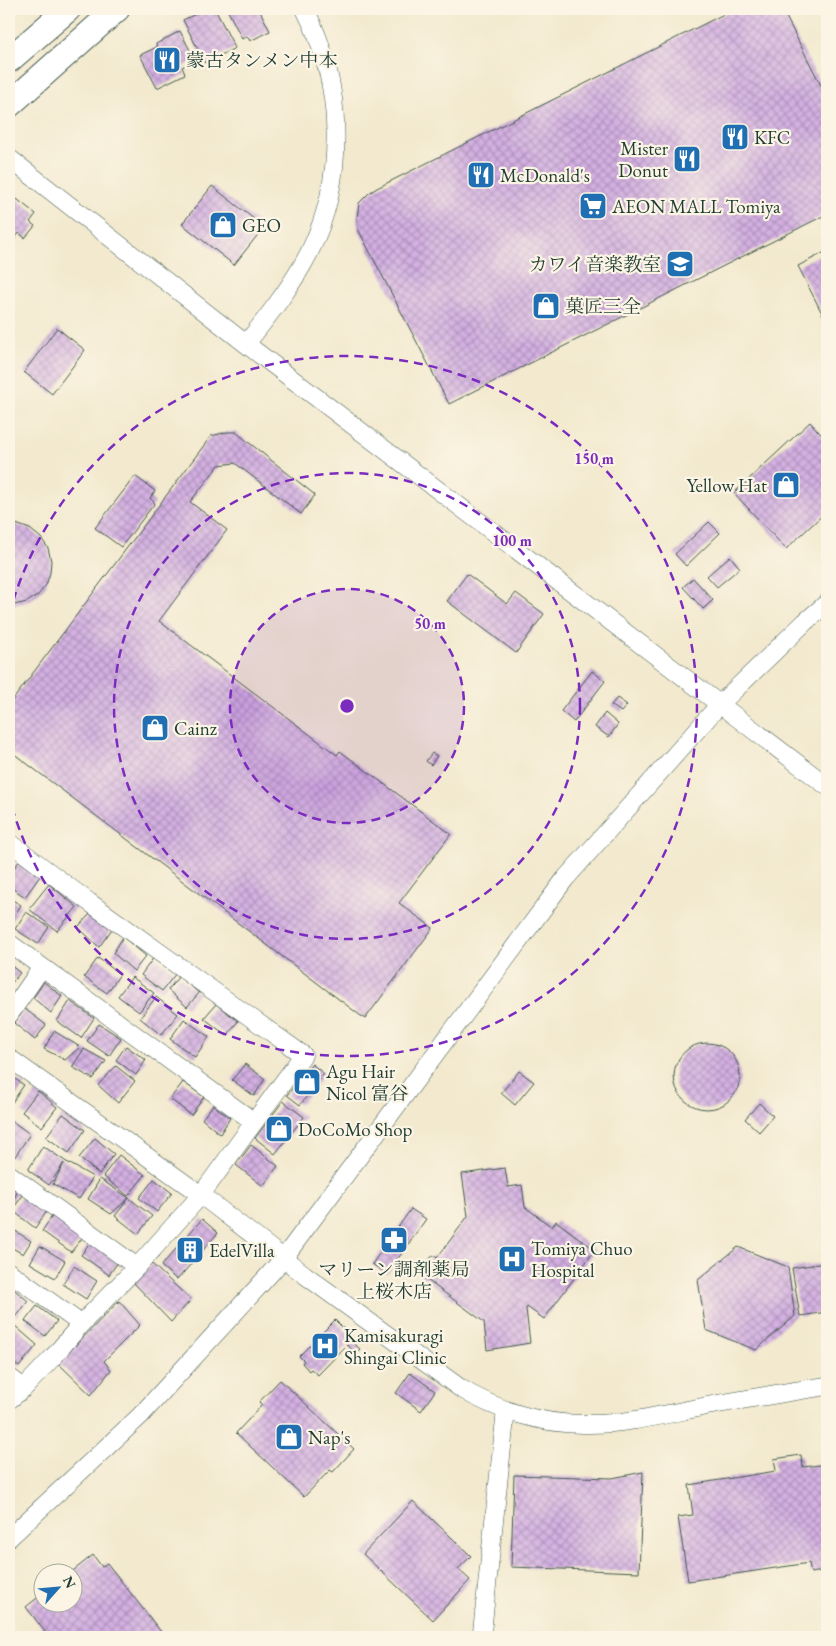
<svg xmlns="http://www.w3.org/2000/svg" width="836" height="1646" viewBox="0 0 836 1646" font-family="'EB Garamond','Noto Serif JP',serif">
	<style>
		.building { fill: url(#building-cross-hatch) }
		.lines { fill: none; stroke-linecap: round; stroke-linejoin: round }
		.minor-casing { stroke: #3f574b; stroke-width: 19 }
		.highway-casing { stroke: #3f574b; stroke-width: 27 }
		.minor { stroke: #fff; stroke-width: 18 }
		.highway { stroke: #fff; stroke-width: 25 }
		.ring { fill: none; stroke: #7b2cbf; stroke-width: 2.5; stroke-dasharray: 9 6 }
		.labels { text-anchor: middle; stroke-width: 4.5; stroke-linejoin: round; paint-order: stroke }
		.poi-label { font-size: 19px; fill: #1f3d34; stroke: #fcf5e5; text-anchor: start }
		.centre { fill: #7b2cbf; stroke: #fcf5e5; stroke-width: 2.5 }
		.ring-label { font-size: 15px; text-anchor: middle; font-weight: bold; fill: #7b2cbf; stroke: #fcf5e5; stroke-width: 4.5; stroke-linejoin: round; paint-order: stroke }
	</style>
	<defs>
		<pattern id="building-cross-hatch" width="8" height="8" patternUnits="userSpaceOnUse" patternTransform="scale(1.25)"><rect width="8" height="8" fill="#d4b0e2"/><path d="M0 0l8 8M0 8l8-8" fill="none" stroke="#ab90b8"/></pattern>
	</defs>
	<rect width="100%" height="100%" fill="#fcf5e5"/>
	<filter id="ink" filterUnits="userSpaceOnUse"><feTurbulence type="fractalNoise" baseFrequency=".02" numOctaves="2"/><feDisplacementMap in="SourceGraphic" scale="10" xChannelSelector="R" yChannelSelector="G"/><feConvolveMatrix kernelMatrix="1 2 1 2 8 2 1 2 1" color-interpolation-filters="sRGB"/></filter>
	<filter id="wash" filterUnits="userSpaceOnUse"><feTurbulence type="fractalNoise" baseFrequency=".0096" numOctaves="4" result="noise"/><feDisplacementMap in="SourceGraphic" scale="20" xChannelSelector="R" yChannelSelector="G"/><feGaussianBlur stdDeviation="1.12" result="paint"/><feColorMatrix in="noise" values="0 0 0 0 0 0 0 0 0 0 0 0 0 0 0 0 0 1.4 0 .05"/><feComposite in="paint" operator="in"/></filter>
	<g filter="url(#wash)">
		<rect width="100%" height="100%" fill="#f2e9ce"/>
		<g id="blocks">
			<path class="building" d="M206 9H215L235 48 205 63 183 20Z
				M227 9H259L270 31 250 41 247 36 242 39Z
				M734 9H782L827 97V214L449 404 358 229 357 218 359 203 369 193 377 188Z
				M180 31 193 56 189 57 192 62 182 67 185 74 157 88 140 55 157 47 156 44Z
				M212 186 264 227 234 265 182 224Z
				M9 193 36 214 30 222 35 226 25 238 19 233 9 247Z
				M827 251V323L798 266Z
				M57 328 85 350 52 394 24 372Z
				M810 422 827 441V511L786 549 734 493Z
				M227 432H236L247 441 315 495 301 514 235 463 219 465 190 502 227 530 159 621 337 755 340 751 451 834 399 903 433 928 365 1019 9 750V705L211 436Z
				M135 476 155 491 150 498 155 503 121 547 95 528Z
				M709 522 720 533 686 566 675 554Z
				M16 524 30 529 41 538 48 548 51 561 50 573 46 585 38 595 27 602 14 605H9V525Z
				M730 556 740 568 717 587 707 576Z
				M467 574 507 604 516 593 544 614 516 653 447 601Z
				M693 578 713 600 703 609 683 587Z
				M592 671 605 681 574 722 561 711Z
				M617 698 627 705 621 712 611 705Z
				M605 713 618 724 609 737 595 727Z
				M432 753 437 756 431 765 426 761Z
				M9 856 15 859 9 869Z
				M19 861 40 876 25 897 9 886V876Z
				M49 884 77 907 57 931 29 909Z
				M9 898 21 905 10 923H9Z
				M26 912 49 927 38 944 15 929Z
				M90 914 112 929 99 947 78 927Z
				M123 937 146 956 134 971 113 953Z
				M154 957 176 973 162 991 141 975Z
				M98 958 120 974 107 993 84 977Z
				M9 964 20 973 9 986Z
				M179 976 199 993 187 1007 168 990Z
				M132 977 154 993 139 1012 118 996Z
				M44 982 62 996 51 1013 33 998Z
				M156 997 178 1014 161 1035 140 1018Z
				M70 1001 94 1018 81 1038 57 1021Z
				M216 1004 238 1021 227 1036 204 1018Z
				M25 1009 46 1025 35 1040 14 1023Z
				M184 1019 209 1037 195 1057 170 1039Z
				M99 1024 121 1038 109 1056 87 1041Z
				M54 1031 80 1047 65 1060 44 1049Z
				M674 1076a33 33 0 1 1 66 0a33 33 0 1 1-66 0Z
				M126 1046 146 1060 136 1075 116 1060Z
				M84 1049 106 1061 93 1079 72 1067Z
				M245 1064 265 1079 254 1096 232 1080Z
				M312 1064 324 1074 300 1105 287 1095Z
				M116 1066 135 1081 118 1103 98 1085Z
				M519 1071 534 1082 515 1105 501 1093Z
				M9 1075 24 1085 9 1107Z
				M183 1082 204 1097 191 1115 170 1099Z
				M38 1091 57 1107 42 1127 22 1112Z
				M283 1101 304 1117 275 1154 255 1138Z
				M759 1103 773 1116 759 1132 745 1119Z
				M213 1105 230 1118 220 1134 202 1119Z
				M63 1114 85 1130 69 1153 46 1137Z
				M9 1119 30 1134 14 1158 9 1155Z
				M95 1138 114 1154 99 1174 79 1158Z
				M251 1145 278 1166 263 1186 236 1165Z
				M43 1146 65 1161 93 1177 79 1199 53 1184 64 1163 49 1185 28 1170Z
				M119 1155 145 1175 128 1196 103 1176Z
				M505 1168 508 1187 522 1185 525 1207 552 1227 556 1221 595 1250 544 1319 527 1307 526 1309 530 1343 487 1350 484 1322 419 1274 433 1255 437 1258 468 1216 462 1174Z
				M100 1179 129 1198 111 1214 88 1199Z
				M154 1179 172 1193 157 1212 139 1198Z
				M9 1185 18 1191 9 1207Z
				M24 1194 47 1211 35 1228 12 1210Z
				M129 1198 152 1216 138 1234 115 1216Z
				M411 1209 426 1219 387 1274 372 1264Z
				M53 1215 83 1237 71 1252 42 1231Z
				M202 1219 218 1233 177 1280 161 1266Z
				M9 1227 31 1241 23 1254 9 1246Z
				M90 1242 118 1262 109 1275 81 1255Z
				M40 1246 65 1261 55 1278 30 1263Z
				M738 1247 788 1267 795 1316 756 1350 706 1330 698 1280Z
				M825 1263 827 1279V1312L800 1316 792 1268Z
				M152 1264 191 1300 171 1322 134 1283Z
				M74 1266 97 1281 86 1299 63 1284Z
				M9 1285 28 1301 17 1316 9 1310Z
				M119 1301 140 1325 104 1361 111 1370 91 1395 58 1363Z
				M37 1306 57 1321 45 1336 25 1321Z
				M335 1320 354 1339 351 1341 360 1349 356 1353 347 1345 318 1375 311 1369 309 1371 302 1363 304 1361 299 1356Z
				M14 1325 37 1345 19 1367 9 1359V1331Z
				M410 1373 435 1391 421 1411 396 1393Z
				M280 1380 354 1449 333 1472 330 1470 304 1497 236 1433 262 1405 259 1402Z
				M801 1455 803 1467 827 1464V1570L811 1573 809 1563 688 1581 678 1517 693 1515 689 1485 776 1471 774 1459Z
				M643 1472 639 1572 511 1567 514 1475 612 1478Z
				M413 1501 471 1556 458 1569 470 1580 433 1620 363 1554Z
				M93 1555 102 1567 107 1563 165 1637H43L41 1635 45 1632 26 1607 42 1594V1604H72V1574H69Z"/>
		</g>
	</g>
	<g filter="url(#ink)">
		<use href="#blocks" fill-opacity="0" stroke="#3f574b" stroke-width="1"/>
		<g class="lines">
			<defs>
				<path id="minor" d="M9 158 246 344 827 786
					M246 344C269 315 292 286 309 253 347 177 343 84 305 9
					M9 842 89 902 303 1055 201 1195 137 1267 81 1324 54 1356 24 1388 9 1400
					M9 943 42 967 9 1015
					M42 967 254 1122
					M9 1058 201 1195 305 1275 460 1388C496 1410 540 1424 583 1424 624 1425 666 1414 707 1406 747 1399 787 1392 827 1386
					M9 1174 137 1267
					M9 1272 81 1324
					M9 1377 24 1388
					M9 1538 140 1416 268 1276 283 1259 565 879 720 704 805 622 827 603
					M484 1637 482 1632 506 1410"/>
				<path id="highway" d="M9 60 68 9
					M9 105 117 9"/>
			</defs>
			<use href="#minor" class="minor-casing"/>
			<use href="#highway" class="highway-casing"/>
			<use href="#minor" class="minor"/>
			<use href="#highway" class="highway"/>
		</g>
	</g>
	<circle cx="347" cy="706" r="117" fill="#7b2cbf" fill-opacity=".12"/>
	<g class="ring">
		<circle cx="347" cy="706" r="117"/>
		<circle cx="347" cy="706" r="233"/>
		<path d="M9 615A350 350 0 1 1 9 797"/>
	</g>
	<defs>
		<symbol id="restaurant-square" viewBox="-11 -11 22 22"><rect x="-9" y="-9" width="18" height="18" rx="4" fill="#1f6fb2" stroke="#fcf5e5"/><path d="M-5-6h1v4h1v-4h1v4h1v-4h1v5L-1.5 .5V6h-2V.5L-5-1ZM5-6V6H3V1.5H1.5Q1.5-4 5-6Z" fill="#fff"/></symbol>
		<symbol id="supermarket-square" viewBox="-11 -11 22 22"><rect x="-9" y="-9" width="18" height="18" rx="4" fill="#1f6fb2" stroke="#fcf5e5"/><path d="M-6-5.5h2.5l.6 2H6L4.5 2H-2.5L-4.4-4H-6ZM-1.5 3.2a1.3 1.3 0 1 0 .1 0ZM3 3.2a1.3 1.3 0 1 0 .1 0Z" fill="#fff"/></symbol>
		<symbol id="shop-square" viewBox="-11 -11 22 22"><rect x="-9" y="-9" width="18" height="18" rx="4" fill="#1f6fb2" stroke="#fcf5e5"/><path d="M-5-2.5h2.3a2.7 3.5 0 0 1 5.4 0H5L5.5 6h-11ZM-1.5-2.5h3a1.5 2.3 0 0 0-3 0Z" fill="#fff"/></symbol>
		<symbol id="school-square" viewBox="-11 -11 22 22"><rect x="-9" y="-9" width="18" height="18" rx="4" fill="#1f6fb2" stroke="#fcf5e5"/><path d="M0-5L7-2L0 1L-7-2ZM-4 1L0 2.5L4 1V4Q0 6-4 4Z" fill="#fff"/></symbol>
		<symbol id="pharmacy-square" viewBox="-11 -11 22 22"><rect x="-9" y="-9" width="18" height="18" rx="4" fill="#1f6fb2" stroke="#fcf5e5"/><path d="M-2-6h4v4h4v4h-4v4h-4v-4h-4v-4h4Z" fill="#fff"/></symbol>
		<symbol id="building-square" viewBox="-11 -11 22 22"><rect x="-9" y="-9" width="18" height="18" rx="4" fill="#1f6fb2" stroke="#fcf5e5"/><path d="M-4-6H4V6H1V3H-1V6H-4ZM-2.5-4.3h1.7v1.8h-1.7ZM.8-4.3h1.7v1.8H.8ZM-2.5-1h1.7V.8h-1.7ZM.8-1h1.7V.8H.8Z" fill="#fff"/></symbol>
		<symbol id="hospital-square" viewBox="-11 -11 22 22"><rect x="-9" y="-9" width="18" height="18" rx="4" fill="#1f6fb2" stroke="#fcf5e5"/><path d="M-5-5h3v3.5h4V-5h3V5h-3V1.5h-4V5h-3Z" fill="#fff"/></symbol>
	</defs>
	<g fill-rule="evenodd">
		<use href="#restaurant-square" x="151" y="44" width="32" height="32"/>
		<use href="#restaurant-square" x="719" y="121" width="32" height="32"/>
		<use href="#restaurant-square" x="671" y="143" width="32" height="32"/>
		<use href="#restaurant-square" x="465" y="159" width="32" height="32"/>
		<use href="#supermarket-square" x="577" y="190" width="32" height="32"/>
		<use href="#shop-square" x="207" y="209" width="32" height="32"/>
		<use href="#school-square" x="664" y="248" width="32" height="32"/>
		<use href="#shop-square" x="530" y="290" width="32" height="32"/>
		<use href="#shop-square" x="770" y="469" width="32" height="32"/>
		<use href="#shop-square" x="139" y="712" width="32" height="32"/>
		<use href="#shop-square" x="291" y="1066" width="32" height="32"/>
		<use href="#shop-square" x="263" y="1113" width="32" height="32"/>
		<use href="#pharmacy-square" x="378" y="1224" width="32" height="32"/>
		<use href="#building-square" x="174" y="1234" width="32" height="32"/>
		<use href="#hospital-square" x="496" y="1243" width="32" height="32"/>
		<use href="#hospital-square" x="309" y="1330" width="32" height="32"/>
		<use href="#shop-square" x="273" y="1421" width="32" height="32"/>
	</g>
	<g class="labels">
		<g class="poi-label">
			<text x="186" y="67">蒙古タンメン中本</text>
			<text x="754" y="144">KFC</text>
			<text x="668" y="155" text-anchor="end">Mister<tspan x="668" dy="22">Donut</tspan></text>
			<text x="500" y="182">McDonald's</text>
			<text x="612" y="213">AEON MALL Tomiya</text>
			<text x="242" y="232">GEO</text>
			<text x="661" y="271" text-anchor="end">カワイ音楽教室</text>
			<text x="565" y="313">菓匠三全</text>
			<text x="767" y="492" text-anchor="end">Yellow Hat</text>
			<text x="174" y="735">Cainz</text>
			<text x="326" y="1078">Agu Hair<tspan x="326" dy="22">Nicol 富谷</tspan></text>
			<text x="298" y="1136">DoCoMo Shop</text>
			<text x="531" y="1255">Tomiya Chuo<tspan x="531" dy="22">Hospital</tspan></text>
			<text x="209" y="1257">EdelVilla</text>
			<text x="394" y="1276" text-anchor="middle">マリーン調剤薬局<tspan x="394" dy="22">上桜木店</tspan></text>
			<text x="344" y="1342">Kamisakuragi<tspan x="344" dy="22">Shingai Clinic</tspan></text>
			<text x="308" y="1444">Nap's</text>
		</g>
	</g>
	<circle cx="347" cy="706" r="8" class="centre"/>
	<g class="ring-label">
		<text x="594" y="464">150 m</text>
		<text x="512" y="546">100 m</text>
		<text x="430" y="629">50 m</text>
	</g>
	<rect width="836" height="1646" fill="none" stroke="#fcf5e5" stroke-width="30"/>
	<g transform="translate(58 1588) rotate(63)"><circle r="24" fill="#fcf5e5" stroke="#a4ab9e"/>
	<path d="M0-4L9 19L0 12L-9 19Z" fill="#1f6fb2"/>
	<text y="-8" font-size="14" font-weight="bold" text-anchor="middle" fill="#1f3d34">N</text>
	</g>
</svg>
